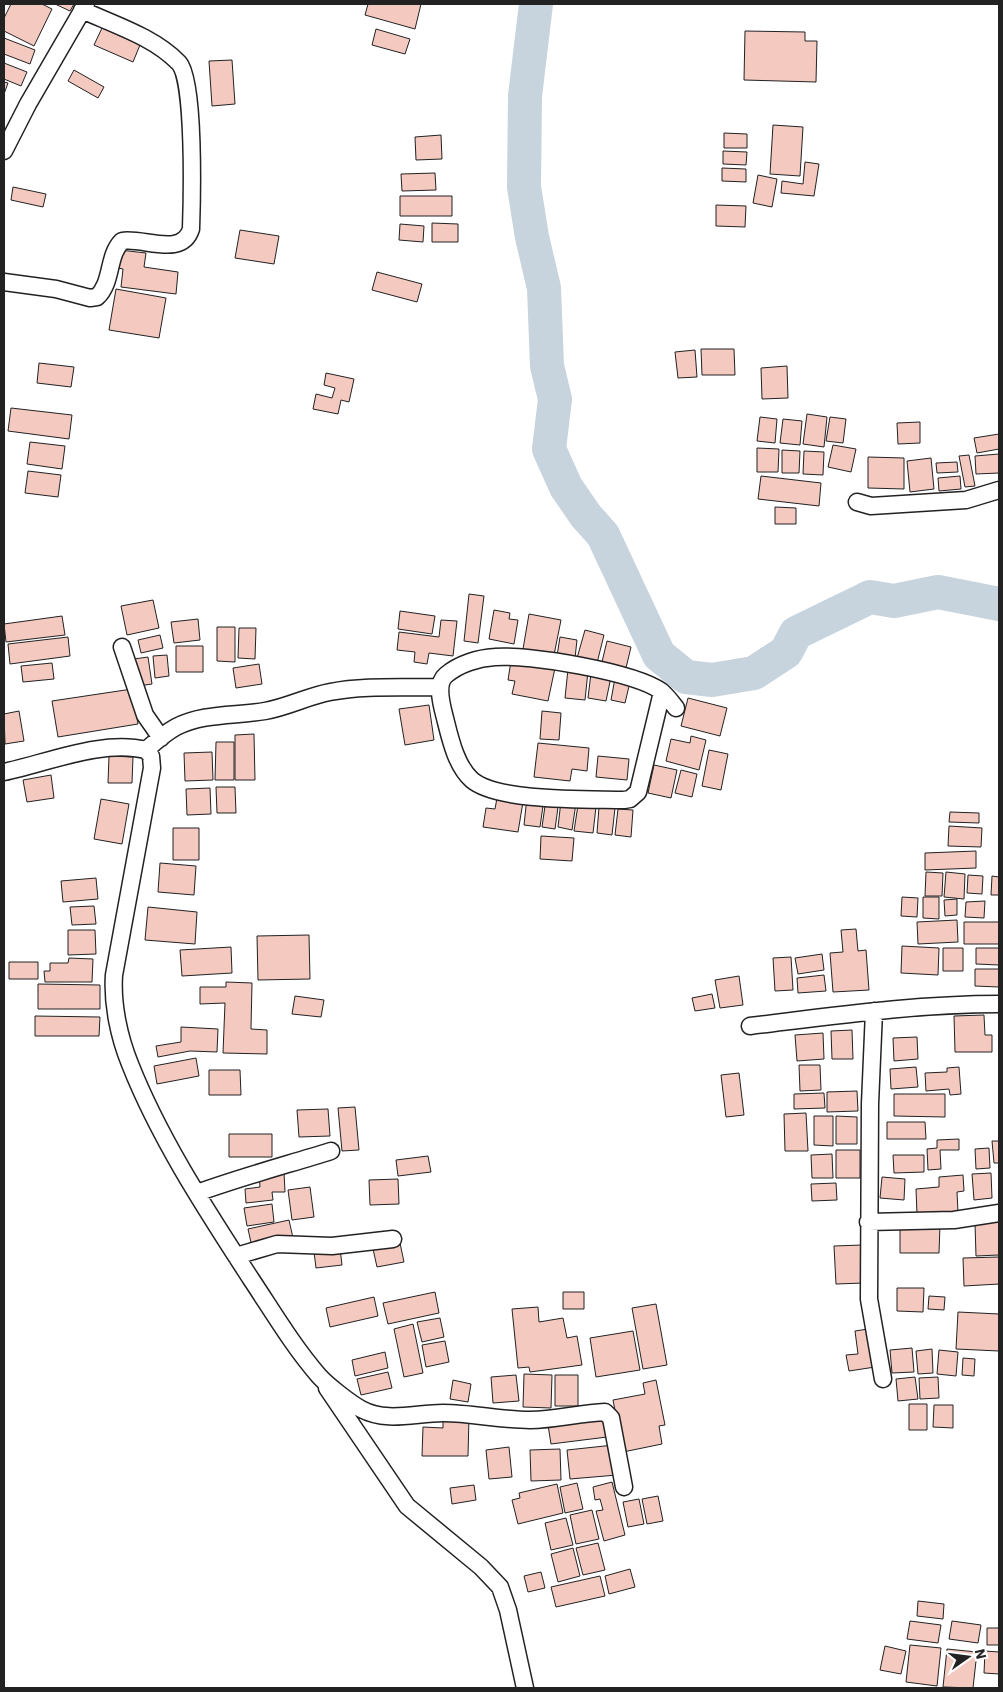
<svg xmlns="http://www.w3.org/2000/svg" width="1003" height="1692" viewBox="0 0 1003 1692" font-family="'IBM Plex Sans',sans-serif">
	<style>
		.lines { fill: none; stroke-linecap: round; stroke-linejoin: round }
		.river { stroke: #c7d3dd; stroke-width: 34 }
		.building { fill: #f3c9c0; stroke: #222 }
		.street-casing { stroke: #222; stroke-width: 19 }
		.street { stroke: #fff; stroke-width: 16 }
	</style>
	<rect width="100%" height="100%" fill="#fff"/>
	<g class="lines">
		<path class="river" d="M536 4 525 96 524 187 532 237 544 288 547 366 555 399 549 449 566 487 586 516 603 535 659 655 686 677 712 680 754 673 786 652 796 633 870 597 894 601 938 592 999 604"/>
	</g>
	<path class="building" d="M11 4H42L52 9 34 46 4 31V18Z
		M55 4H74L70 11Z
		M368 4H421L415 29 365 15Z
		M102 28 140 45 133 62 94 45Z
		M376 29 410 39 405 54 372 45Z
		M745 31 805 32V41H817L816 82 744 80Z
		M4 38 35 50 30 64 4 54Z
		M232 60 235 104 212 106 209 61Z
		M4 63 27 72 21 86 4 79Z
		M74 70 104 87 98 98 68 81Z
		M4 82 8 83 4 94Z
		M773 125 803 127 800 176 770 174Z
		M724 133 747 134V148H724Z
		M441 135 442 159 416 160 415 137Z
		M723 151 747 152 746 165 723 164Z
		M805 162 819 164 814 196 781 193 782 181 803 184Z
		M722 168 746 169V182L722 181Z
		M435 173 436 190 402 191 401 174Z
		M758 175 777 179 772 207 753 203Z
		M13 187 46 194 43 207 11 200Z
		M400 196H452V216H400Z
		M716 205 746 206 745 227 716 226Z
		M432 223 458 224V242H432Z
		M400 224 424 226 423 242 399 240Z
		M240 230 279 236 274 264 235 258Z
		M120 250 146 253 144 267 178 272 176 294 121 287 123 269 118 268Z
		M377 272 422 284 417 302 372 290Z
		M116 289 166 298 159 338 109 330Z
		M701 349H734L735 375H702Z
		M695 350 697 377 678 378 675 352Z
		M39 363 74 367 71 387 37 383Z
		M787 366 788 398 762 399 761 368Z
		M326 373 354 379 349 402 341 400 338 414 313 409 316 394 332 398 335 388 324 385Z
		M11 408 72 415 69 439 8 431Z
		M807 414 827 417 824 447 803 444Z
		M760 417 777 419 775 443 757 441Z
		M830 417 846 419 843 443 826 441Z
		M783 419 802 421 800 445 780 443Z
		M920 422V443L898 444 897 423Z
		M999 434V449L977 453 974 438Z
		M30 442 65 446 62 469 27 464Z
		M833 445 856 449 851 472 828 467Z
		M757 448 779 449 778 472H757Z
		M782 450 800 451 799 473H782Z
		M804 451 824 452 823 475 803 474Z
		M999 454V473L976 474 975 456Z
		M969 455 975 486 965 487 959 456Z
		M868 457 904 458V489L868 488Z
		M931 458 934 489 910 492 907 461Z
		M957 462 958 472 937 473 936 463Z
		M28 471 61 475 58 497 25 493Z
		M761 476 821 483 819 506 758 499Z
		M960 476 961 489 939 491 938 478Z
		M775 507 796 508V524H775Z
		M469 594 484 596 478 643 464 641Z
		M153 600 159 628 127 635 121 606Z
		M494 610 510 613 509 619 518 620 514 644 489 639Z
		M400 611 435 616 432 634 398 629Z
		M529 614 561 620 554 655 523 649Z
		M62 616 65 635 6 642 4 624Z
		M198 619 200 640 174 643 171 622Z
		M441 620 457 621 453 656 429 653 427 664 414 662 415 652 397 650 399 632 439 637Z
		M217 627H235V662L217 661Z
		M239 628H256L255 659 238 658Z
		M585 630 604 635 597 663 577 658Z
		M160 635 163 648 141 653 138 640Z
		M68 637 70 656 10 664 8 644Z
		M560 637 577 640 575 658 557 656Z
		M607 641 631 647 626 668 602 662Z
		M176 646H203V672H176Z
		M167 655 169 676 155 678 153 656Z
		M148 657 152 684 138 686 134 659Z
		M511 661 555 668 548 701 512 694 515 681 508 680Z
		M52 663 54 679 23 682 21 666Z
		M259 664 262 684 236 688 233 668Z
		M568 669 588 671 585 700 565 698Z
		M591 673 611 677 606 701 588 698Z
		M615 678 630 682 625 703 611 700Z
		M132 689 138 724 58 737 52 701Z
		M688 698 727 708 720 736 681 726Z
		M429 705 434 740 405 745 399 709Z
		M19 711 24 741 5 744 4 714Z
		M542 711 561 713 559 740 540 739Z
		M254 734 255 780H235V735Z
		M691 736 706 740 699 770 666 761 671 739 690 743Z
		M216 742H234V780H215Z
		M538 743 589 748 587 771 572 769 570 781 534 777Z
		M709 750 728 754 721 790 702 786Z
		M212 752 213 780 185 781 184 753Z
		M109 756 133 757 132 783H108Z
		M598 756 629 759 627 780 596 777Z
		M654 765 677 770 671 798 648 793Z
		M681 770 697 774 692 797 675 793Z
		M51 775 54 798 27 802 23 780Z
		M216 787H235L236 813H217Z
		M210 788 211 814 187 815 186 789Z
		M527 797 544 799 540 827 524 825Z
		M497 798 523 802 518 832 483 827 486 808 495 809Z
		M101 799 129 804 122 844 94 839Z
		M546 799 559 800 555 829 542 827Z
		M561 801 576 803 572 830 558 827Z
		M578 805 596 807 593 833 574 831Z
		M599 807 615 808 612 835 597 833Z
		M618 809 633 810 631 837 615 835Z
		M950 812 979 813V823L949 822Z
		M949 826 982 828 981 847 948 846Z
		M173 828H199V860H173Z
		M541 836 574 838 572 861 540 859Z
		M976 851V868L925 870V853Z
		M160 863 196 866 194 895 158 892Z
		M926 872 943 873 942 896H925Z
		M946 872 965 874 964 899 944 897Z
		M968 875 983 876 982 894 967 893Z
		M992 876 999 877V895H991Z
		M96 878 98 899 63 902 61 881Z
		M902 897 918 898 917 917 901 916Z
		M923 897H939V919L923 918Z
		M957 899V915L945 916 944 900Z
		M985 901 984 918 965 917 966 902Z
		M94 906 96 924 72 925 70 907Z
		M148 907 197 912 195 944 145 940Z
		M957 920 958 942 918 944 917 922Z
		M964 922H999V944H964Z
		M856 929 858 951 866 950 869 990 833 992 830 953 843 952 841 930Z
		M68 930H95L96 954 68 955Z
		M309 935 310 979 258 980 257 936Z
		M902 946 939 948 938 975 901 973Z
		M231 947 232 973 182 976 180 950Z
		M943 948H963V971H943Z
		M976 948H999V965L976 964Z
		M822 954 824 970 798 974 795 958Z
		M791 957 793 990 775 991 773 958Z
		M69 958 93 959 92 982H45L44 971H50V963H68Z
		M9 962H38V979H9Z
		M975 969H999V987L975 986Z
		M824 975 826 991 798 993 797 978Z
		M739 976 743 1005 720 1008 715 980Z
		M226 982 252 983 251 1029 267 1030V1054L223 1053 225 1003 200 1004V987H226Z
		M38 984 100 985V1009H38Z
		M712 994 715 1008 695 1011 692 998Z
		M295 996 324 1000 321 1017 292 1014Z
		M984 1015 985 1035H992V1052H955L954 1016Z
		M35 1016 100 1017 99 1036H35Z
		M181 1027 218 1029 217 1052 190 1051 158 1057 156 1046 181 1042Z
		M852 1030 853 1059H832L831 1031Z
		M823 1033 824 1059 797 1061 795 1035Z
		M917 1037 918 1059 894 1061 893 1038Z
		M196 1058 199 1076 157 1084 154 1066Z
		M799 1065H820L821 1090 800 1091Z
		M916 1067 918 1087 891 1089 890 1069Z
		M959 1067 961 1094 950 1095 949 1089 926 1091 925 1073 947 1072V1068Z
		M209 1070H240L241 1095H209Z
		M739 1073 744 1115 726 1117 721 1075Z
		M857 1091 858 1111 827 1112V1092Z
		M824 1093 825 1108 794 1109V1094Z
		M894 1094H945V1117L894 1116Z
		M355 1107 359 1150 342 1151 338 1108Z
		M328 1109 330 1136 299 1137 297 1110Z
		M806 1113 808 1151H785L784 1114Z
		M814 1116H833V1146L814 1145Z
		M836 1116 857 1117V1144H836Z
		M887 1122H925L926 1139H887Z
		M229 1134H272V1157H229Z
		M959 1139V1150H940L941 1169 928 1170 927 1149 937 1148V1140Z
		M992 1141H999V1163H994Z
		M989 1148 990 1168 976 1169 975 1149Z
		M836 1150H860V1178H836Z
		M832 1154 833 1178H812L811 1155Z
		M893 1155H924V1172L894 1173Z
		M428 1156 431 1172 398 1176 396 1160Z
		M259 1172H284L285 1192H272L273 1200 246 1203 245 1189 260 1187Z
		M991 1173 992 1198 974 1200 972 1174Z
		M963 1175 964 1191 957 1192 958 1212 917 1215 916 1189 939 1187V1177Z
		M882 1177 905 1179 904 1200 880 1198Z
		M398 1179 399 1204 370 1205 369 1180Z
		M836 1183 837 1200 812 1201 811 1184Z
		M310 1187 314 1217 292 1220 288 1190Z
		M272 1204 274 1222 247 1226 244 1208Z
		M289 1220 293 1238 252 1247 248 1229Z
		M999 1222V1255L976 1256 975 1223Z
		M900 1225H940L939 1253H900Z
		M400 1243 404 1262 377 1267 373 1249Z
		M862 1245 864 1283 836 1284 834 1246Z
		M340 1248 342 1265 316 1268 314 1252Z
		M999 1257V1284L964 1286 963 1258Z
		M897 1288H924L923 1312 897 1311Z
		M435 1292 439 1313 388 1324 383 1303Z
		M563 1292H584V1309H563Z
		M929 1296 945 1297 944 1310 928 1309Z
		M374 1297 378 1316 330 1327 326 1308Z
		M656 1304 667 1365 643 1369 632 1308Z
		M538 1307 539 1322 563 1318 567 1338 577 1336 582 1365 530 1372 529 1367 518 1368 512 1309Z
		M958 1312 999 1314V1351L956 1349Z
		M440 1318 444 1337 422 1342 417 1322Z
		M413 1324 423 1373 404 1377 394 1329Z
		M868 1329 875 1367 849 1371 846 1355 858 1354 855 1331Z
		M633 1331 640 1370 596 1377 590 1338Z
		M445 1341 449 1362 426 1367 422 1345Z
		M912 1348 914 1372 892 1373 890 1350Z
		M932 1349 933 1373 918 1374 916 1351Z
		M939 1350 958 1352 956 1376 937 1374Z
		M385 1352 388 1368 355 1376 352 1360Z
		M963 1358 975 1359 974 1376 962 1375Z
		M388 1372 392 1388 361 1395 357 1379Z
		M524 1374 552 1375 551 1408 523 1407Z
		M516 1375 519 1401 493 1403 491 1377Z
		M555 1375H578V1406H555Z
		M915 1377 918 1399 898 1401 896 1379Z
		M938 1377 939 1398 920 1399 919 1378Z
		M453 1380 471 1384 468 1402 450 1399Z
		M656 1380 665 1425 659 1426 662 1444 623 1452 613 1400 645 1394 643 1383Z
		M909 1404H927V1430H909Z
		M934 1405H953V1428L933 1427Z
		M443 1417H469L468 1456H422L423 1427 443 1428Z
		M605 1417 607 1437 551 1444 548 1425Z
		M614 1445 617 1475 570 1479 567 1450Z
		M509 1447 512 1477 489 1479 486 1450Z
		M560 1449 561 1480 531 1481 530 1450Z
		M612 1482 625 1535 604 1541 596 1511 603 1510 600 1499 595 1500 593 1487Z
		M577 1483 583 1509 565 1513 560 1487Z
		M557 1484 563 1513 518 1524 512 1500 520 1498 519 1493Z
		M474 1485 476 1500 452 1504 450 1488Z
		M658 1496 663 1521 647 1524 642 1499Z
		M639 1499 644 1524 628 1527 623 1502Z
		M592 1510 599 1539 576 1544 570 1515Z
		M566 1518 573 1545 551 1550 545 1523Z
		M598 1543 605 1570 583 1575 576 1548Z
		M573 1548 580 1576 558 1582 551 1554Z
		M630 1569 635 1587 609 1594 605 1576Z
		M541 1572 545 1588 528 1592 524 1576Z
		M600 1576 605 1596 556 1607 551 1587Z
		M918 1601 944 1604 943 1619 917 1616Z
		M910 1621 941 1625 938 1643 907 1639Z
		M952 1621 981 1625 978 1643 949 1639Z
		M987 1628H999V1645H987Z
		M910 1645 941 1648 937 1686 906 1682Z
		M885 1646 906 1651 901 1674 880 1670Z
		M947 1649 977 1652 973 1688 943 1687Z
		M985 1651 999 1652V1674L984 1673Z"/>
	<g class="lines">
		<defs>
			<path id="street" d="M4 151 28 104 86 4
				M4 282 56 289 90 298 97 297C113 282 107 256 122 241 143 237 182 258 191 229 192 200 195 81 179 63 154 37 115 25 82 10
				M857 502 871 506 966 500 999 490
				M122 647 145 715 161 738
				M662 692 638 792 630 799 624 800C589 799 498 802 472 780 456 766 450 738 445 718 442 706 435 684 446 675 459 664 478 658 495 657 529 654 634 672 661 691 667 696 672 703 676 708
				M146 750C155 742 165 733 176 727 203 713 235 716 265 711 288 707 308 696 330 692 366 685 403 688 440 687
				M4 772C47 763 103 739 146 750L151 756 152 768 114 975C112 1004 119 1037 130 1064 160 1140 207 1211 251 1279 273 1312 293 1346 319 1376 327 1385 350 1403 361 1409 387 1423 415 1413 443 1413 472 1413 500 1420 530 1420 555 1420 580 1413 605 1412L611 1418 624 1487
				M874 1011 870 1104 869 1299 883 1379
				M750 1026C833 1016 916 1004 999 1004
				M197 1193C241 1177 286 1165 331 1151
				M868 1222 954 1220 999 1213
				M236 1256 277 1244 332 1246 393 1239
				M327 1388 407 1506 481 1567 500 1587 508 1610 525 1688"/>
		</defs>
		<use href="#street" class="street-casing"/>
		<use href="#street" class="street"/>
	</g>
	<rect width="1003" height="1692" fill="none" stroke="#222222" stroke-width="10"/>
	<g transform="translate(968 1657) rotate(76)" stroke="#ffffff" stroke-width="4" paint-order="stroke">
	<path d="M0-4L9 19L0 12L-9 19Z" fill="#222222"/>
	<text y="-8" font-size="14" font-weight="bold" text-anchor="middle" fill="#222222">N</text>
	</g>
</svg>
